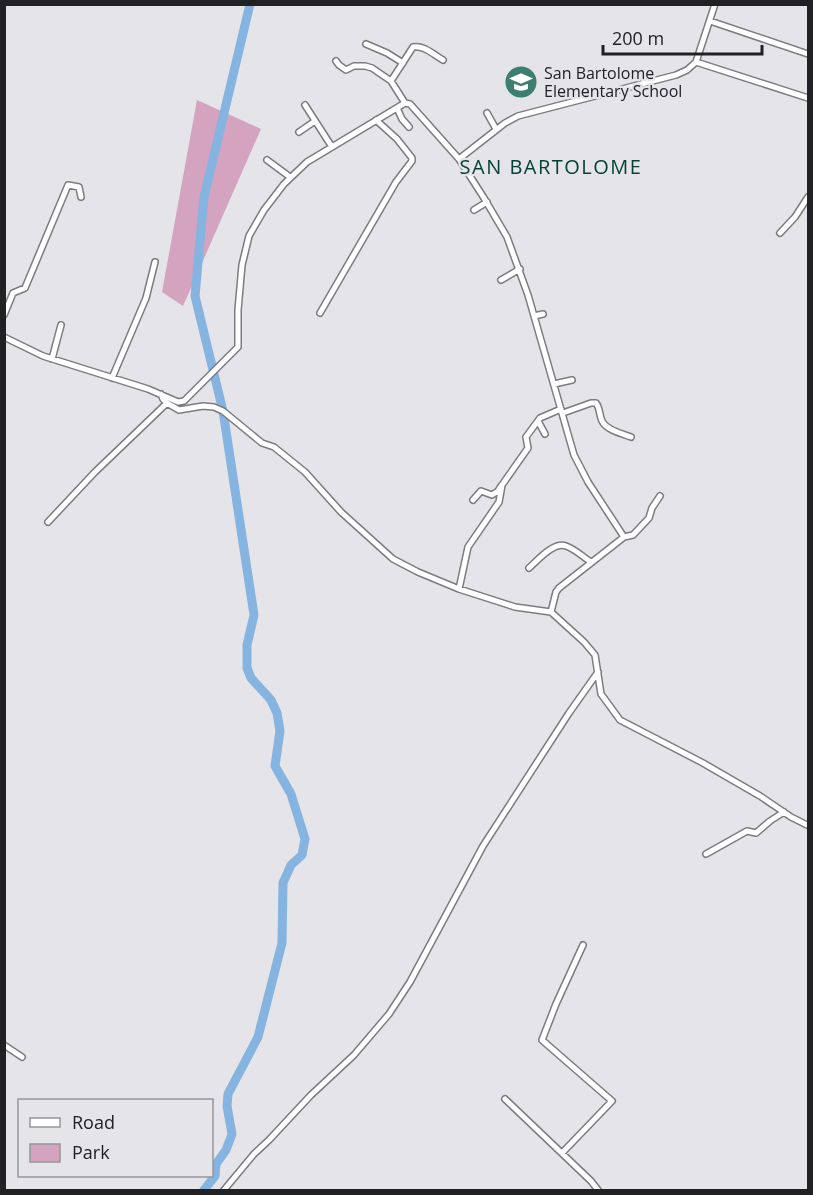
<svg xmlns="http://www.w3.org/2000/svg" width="813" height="1195" viewBox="0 0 813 1195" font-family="'Open Sans',sans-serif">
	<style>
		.green { fill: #d3a3c0 }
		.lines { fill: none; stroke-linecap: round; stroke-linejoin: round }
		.river { stroke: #85b4e0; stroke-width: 9 }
		.minor-casing { stroke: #7c7b80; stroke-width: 8 }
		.minor { stroke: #fff; stroke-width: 5 }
		.labels { text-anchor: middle; stroke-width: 4.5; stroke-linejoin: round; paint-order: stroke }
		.poi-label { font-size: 16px; fill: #212022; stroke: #e5e4e9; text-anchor: start }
		.quarter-label { font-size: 20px; letter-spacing: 1.5px; fill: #054136; stroke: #e5e4e9 }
	</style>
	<rect width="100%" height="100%" fill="#e5e4e9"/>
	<path class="green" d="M197 100 261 129 183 306 162 292Z"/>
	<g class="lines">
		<path class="river" d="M204 1190 215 1176 216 1164 226 1150 232 1134 227 1106 228 1094 258 1037 282 943 283 883 291 865 302 855 305 839 291 794 275 766 280 731 277 713 271 700 251 678 247 668V645L254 615 223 411 195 296 204 197 250 4"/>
		<defs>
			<path id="minor" d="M710 21 808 54
				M366 44 387 53 403 63
				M336 61 339 65 346 70 354 66H365L372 68 391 81
				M696 62 808 98
				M405 103 391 81 413 47C424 45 434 55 443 60
				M305 105 332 147
				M397 108 402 119 409 127
				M487 113 496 129
				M299 132 315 121
				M459 159 505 123 518 116 676 75 687 70 696 62 715 4
				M267 160 290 177
				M474 210 487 202
				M780 233 795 217 808 197
				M501 280 520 269
				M320 313 396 182 412 161V158L397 139 376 120
				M4 315 13 293 25 288 68 185 79 187 81 197
				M534 316 543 314
				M4 337 43 356 148 389 178 402 184 401 238 347V310L242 265 249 236 264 210 284 184 307 162 405 103 410 104 459 159 484 198 507 237 528 295 574 455 588 482 624 537 559 588 556 592 551 612
				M52 359 61 325
				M112 378 146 298 155 262
				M554 384 572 380
				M161 394 163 399 167 403 179 410 203 406 214 407 223 411 262 443 274 447 305 472 341 512 393 559 418 572 459 589 515 607 551 612 584 642 595 655 601 694 620 720 703 763 760 796 791 817 807 825
				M563 413 591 403H596C600 408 599 414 602 421 606 430 623 434 631 437
				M538 421 545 434
				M473 500 481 491 492 495 498 491 501 486
				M48 522 95 472 167 403
				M624 537 633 535 649 518 652 508 660 496
				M529 568C537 561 554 541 566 546 575 549 583 557 591 562
				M459 589 468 547 499 502 502 485 528 448 526 437 540 418 561 409
				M706 854 747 831 756 833 770 821 784 812
				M4 1045 22 1057
				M505 1099 591 1181 598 1190
				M562 1153 612 1101 542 1040 556 1004 583 945
				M224 1190 254 1154 269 1140 311 1095 354 1055 389 1014 410 982 483 846 569 713 598 672"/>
		</defs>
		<use href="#minor" class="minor-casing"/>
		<use href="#minor" class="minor"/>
	</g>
	<defs>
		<symbol id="school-disc" viewBox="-11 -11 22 22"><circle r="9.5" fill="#3c7e6f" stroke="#e5e4e9"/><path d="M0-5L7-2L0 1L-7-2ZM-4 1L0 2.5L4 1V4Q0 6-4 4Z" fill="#fff"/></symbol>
	</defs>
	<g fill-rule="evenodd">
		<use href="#school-disc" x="502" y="63" width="38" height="38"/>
	</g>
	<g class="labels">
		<g class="poi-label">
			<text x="544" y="79">San Bartolome<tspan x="544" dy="18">Elementary School</tspan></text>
		</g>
		<g class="quarter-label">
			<text x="551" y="174">SAN BARTOLOME</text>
		</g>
	</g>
	<rect width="813" height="1195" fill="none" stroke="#212022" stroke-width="12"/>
	<rect x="18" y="1099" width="195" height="78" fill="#e5e4e9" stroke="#979699" stroke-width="1.5"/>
	<rect x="30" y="1118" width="30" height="9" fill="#ffffff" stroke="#979699" stroke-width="1.5"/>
	<text x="72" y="1129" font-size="18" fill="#212022">Road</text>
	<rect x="30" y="1144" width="30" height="18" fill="#d3a3c0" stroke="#979699" stroke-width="1.5"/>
	<text x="72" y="1159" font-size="18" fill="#212022">Park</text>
	<path d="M603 45v9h159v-9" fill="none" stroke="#212022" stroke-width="3"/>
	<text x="612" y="45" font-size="18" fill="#212022" stroke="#e5e4e9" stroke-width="4.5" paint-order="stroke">200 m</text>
</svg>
